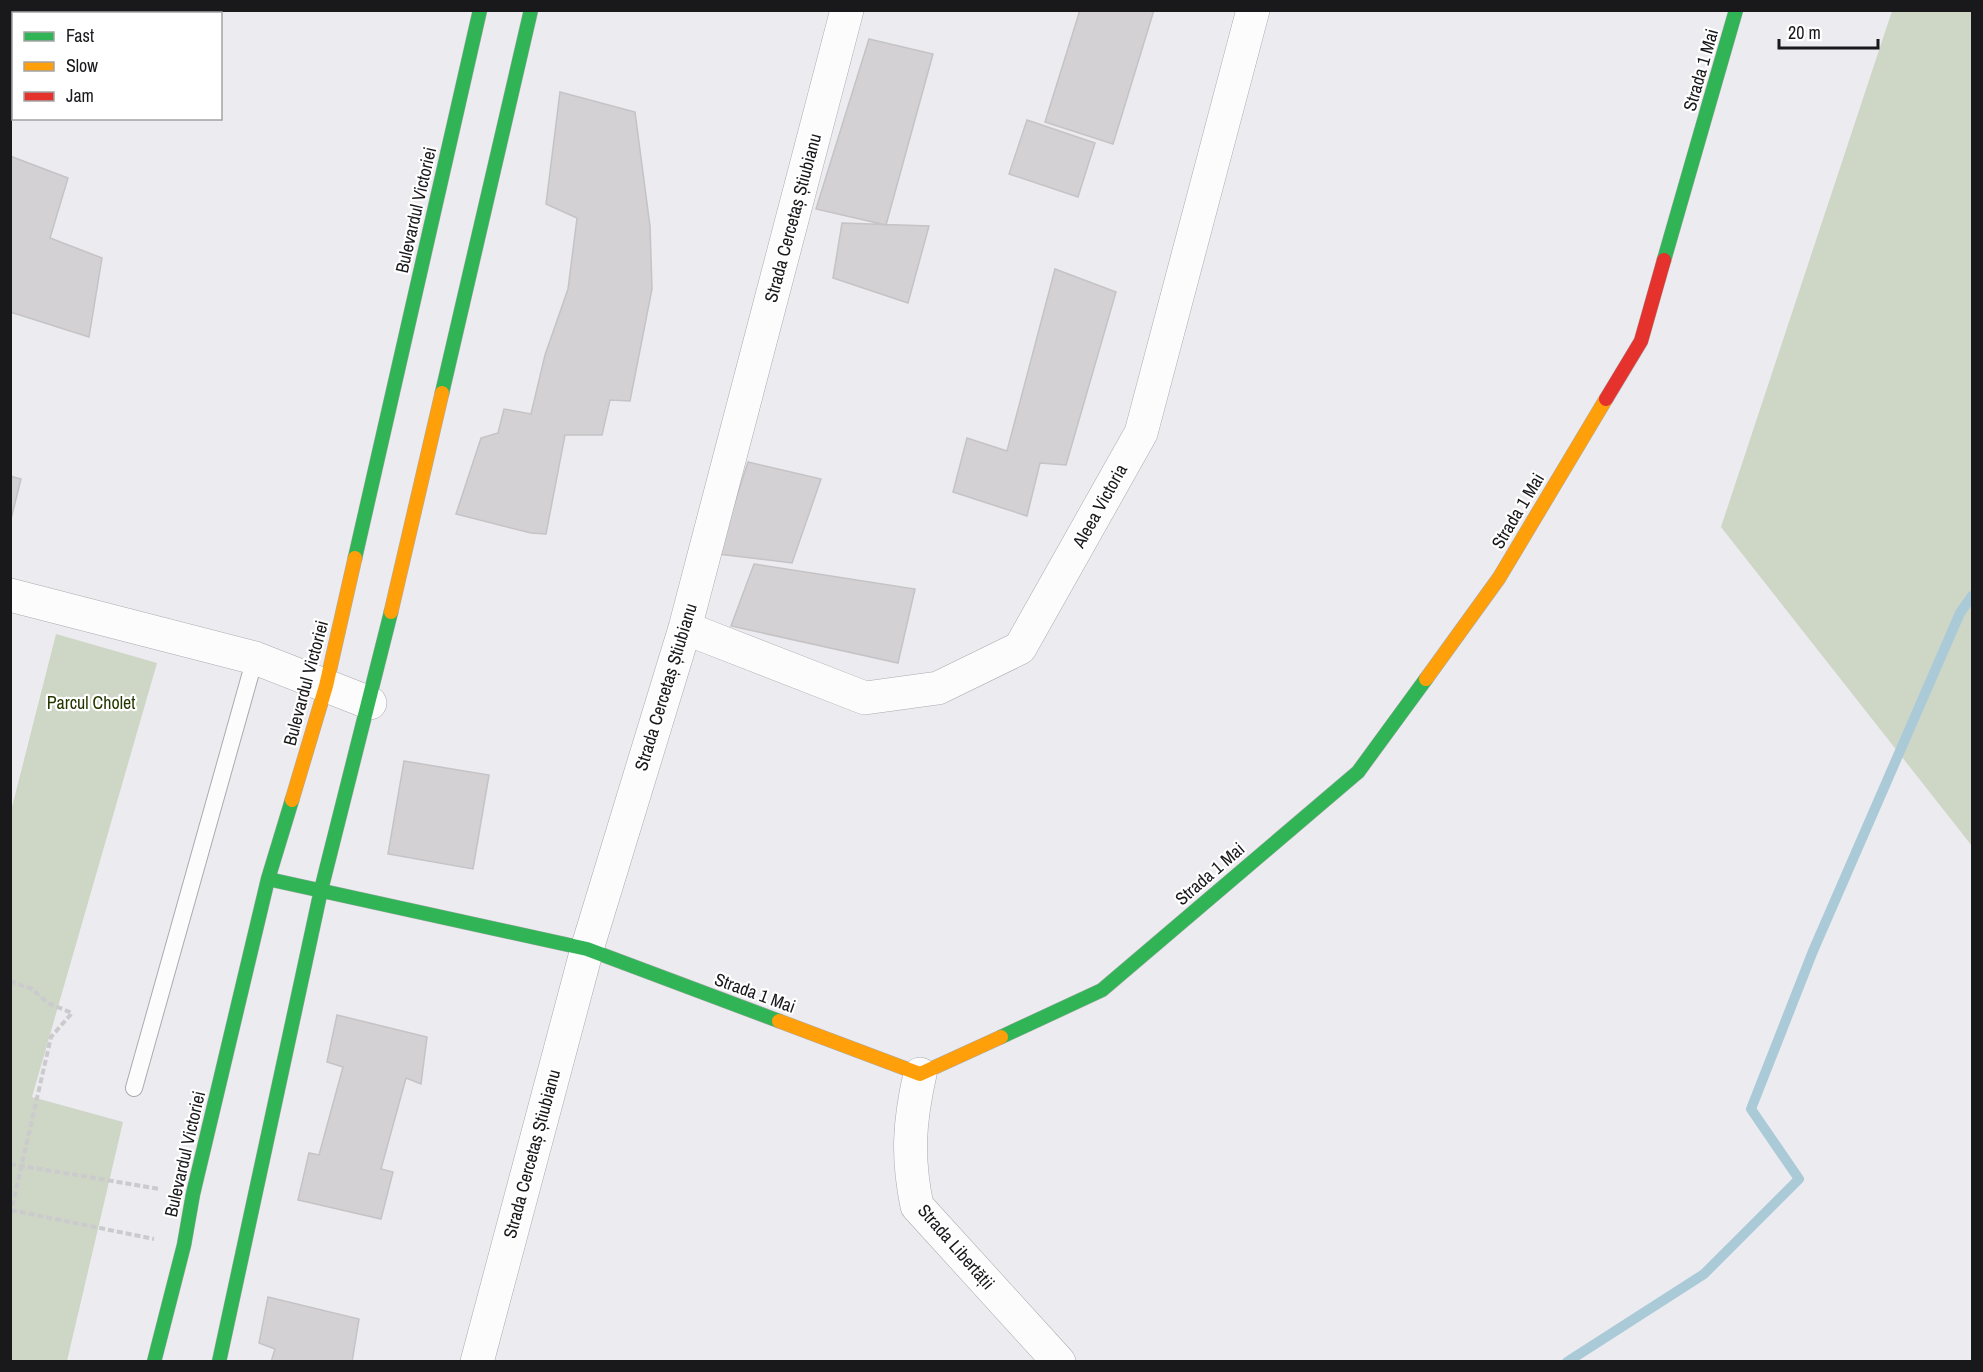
<svg xmlns="http://www.w3.org/2000/svg" width="1983" height="1372" viewBox="0 0 1983 1372" font-family="'Archivo Narrow',sans-serif">
	<style>
		.green { fill: #ced6c6 }
		.lines { fill: none; stroke-linecap: round; stroke-linejoin: round }
		.stream { stroke: #abcad8; stroke-width: 10 }
		.building { fill: #d3d1d3; stroke: #c5c3c5; stroke-width: 1.5 }
		.lane-casing { stroke: #ababaf; stroke-width: 18 }
		.street-casing { stroke: #ababaf; stroke-width: 34 }
		.fast-casing { stroke: #ababaf; stroke-width: 15 }
		.slow-casing { stroke: #ababaf; stroke-width: 15 }
		.jam-casing { stroke: #ababaf; stroke-width: 15 }
		.path { stroke: #cbcbcd; stroke-width: 4; stroke-dasharray: 6 3; stroke-linecap: butt }
		.lane { stroke: #fcfcfd; stroke-width: 16 }
		.street { stroke: #fcfcfd; stroke-width: 33 }
		.fast { stroke: #30b455; stroke-width: 14 }
		.slow { stroke: #ff9f0a; stroke-width: 14 }
		.jam { stroke: #e5322d; stroke-width: 14 }
		.labels { text-anchor: middle; stroke-width: 4.5; stroke-linejoin: round; paint-order: stroke }
		.street-label { font-size: 18px; fill: #19191c; stroke: #fff }
		.park-label { font-size: 18px; fill: #243700; stroke: #fff }
	</style>
	<rect width="100%" height="100%" fill="#ebebf0"/>
	<path class="green" d="M1892 11H1972V846L1721 527Z
		M56 634 157 663 32 1097 123 1122 67 1361H11V811Z"/>
	<g class="lines">
		<path class="stream" d="M1567 1362 1704 1274 1799 1179 1751 1109 1813 951 1960 613 1972 596"/>
	</g>
	<path class="building" d="M1080 10H1154L1113 144 1045 122Z
		M869 39 933 54 886 225 816 209Z
		M560 92 635 112 650 226 652 289 630 401 610 400 602 435H565L546 534 531 533 456 514 481 438 498 433 504 409 531 414 545 355 568 289 577 218 546 204Z
		M1027 120 1095 143 1078 197 1009 174Z
		M10 156 68 178 50 238 102 258 89 337 10 312Z
		M842 223 929 226 908 303 833 278Z
		M1055 269 1116 292 1066 465 1040 463 1027 516 953 492 967 438 1007 451Z
		M748 462 821 479 792 563 718 554Z
		M10 476 21 479 10 523Z
		M754 564 915 589 898 663 731 626Z
		M404 761 489 775 473 869 388 854Z
		M337 1015 427 1037 421 1084 406 1078 381 1169 393 1172 381 1219 298 1200 309 1153 319 1155 343 1067 327 1062Z
		M268 1297 359 1319 352 1362H271L275 1349 259 1343Z"/>
	<g class="lines">
		<defs>
			<path id="lane" d="M134 1088 255 658"/>
			<path id="street" d="M10 595 255 658 370 703
				M685 628 865 698 938 688 1020 648 1141 433 1253 10
				M920 1074C909 1123 907 1157 917 1206L1059 1362
				M477 1362 587 949 685 628 847 10"/>
			<path id="fast" d="M1664 260 1736 10
				M442 393 531 10
				M355 558 480 10
				M268 879 587 949 779 1021
				M1001 1037 1102 990 1358 772 1426 679
				M154 1362 184 1245 193 1194 268 879 292 800
				M219 1362 321 890 391 612"/>
			<path id="slow" d="M391 612 442 393
				M1426 679 1499 578 1606 399
				M292 800 326 686 355 558
				M779 1021 920 1074 1001 1037"/>
			<path id="jam" d="M1606 399 1641 341 1664 260"/>
		</defs>
		<use href="#lane" class="lane-casing"/>
		<use href="#street" class="street-casing"/>
		<use href="#fast" class="fast-casing"/>
		<use href="#slow" class="slow-casing"/>
		<use href="#jam" class="jam-casing"/>
		<path class="path" d="M10 981 32 989 48 1003 72 1013 51 1037 10 1216
			M10 1164 160 1189
			M11 1210 154 1239"/>
		<use href="#lane" class="lane"/>
		<use href="#street" class="street"/>
		<use href="#fast" class="fast"/>
		<use href="#slow" class="slow"/>
		<use href="#jam" class="jam"/>
	</g>
	<g class="labels">
		<g class="street-label">
			<text transform="translate(1701 70) rotate(-74)" y="6">Strada 1 Mai</text>
			<text transform="translate(416 210) rotate(-77)" y="6">Bulevardul Victoriei</text>
			<text transform="translate(793 218) rotate(-75)" y="6">Strada Cercetaș Știubianu</text>
			<text transform="translate(1100 506) rotate(-61)" y="6">Aleea Victoria</text>
			<text transform="translate(1518 511) rotate(-59)" y="6">Strada 1 Mai</text>
			<text transform="translate(306 683) rotate(-75)" y="6">Bulevardul Victoriei</text>
			<text transform="translate(666 687) rotate(-73)" y="6">Strada Cercetaș Știubianu</text>
			<text transform="translate(1210 874) rotate(-41)" y="6">Strada 1 Mai</text>
			<text transform="translate(755 993) rotate(20)" y="6">Strada 1 Mai</text>
			<text transform="translate(185 1154) rotate(-77)" y="6">Bulevardul Victoriei</text>
			<text transform="translate(532 1154) rotate(-75)" y="6">Strada Cercetaș Știubianu</text>
			<text transform="translate(956 1247) rotate(49)" y="6">Strada Libertății</text>
		</g>
		<g class="park-label">
			<text x="91" y="709">Parcul Cholet</text>
		</g>
	</g>
	<rect width="1983" height="1372" fill="none" stroke="#19191c" stroke-width="24"/>
	<rect x="12" y="12" width="210" height="108" fill="#ffffff" stroke="#a3a3a4" stroke-width="1.5"/>
	<rect x="24" y="32" width="30" height="9" fill="#30b455" stroke="#a3a3a4" stroke-width="1.5"/>
	<text x="66" y="42" font-size="18" fill="#19191c">Fast</text>
	<rect x="24" y="62" width="30" height="9" fill="#ff9f0a" stroke="#a3a3a4" stroke-width="1.5"/>
	<text x="66" y="72" font-size="18" fill="#19191c">Slow</text>
	<rect x="24" y="92" width="30" height="9" fill="#e5322d" stroke="#a3a3a4" stroke-width="1.5"/>
	<text x="66" y="102" font-size="18" fill="#19191c">Jam</text>
	<path d="M1779 39v9h99v-9" fill="none" stroke="#19191c" stroke-width="3"/>
	<text x="1788" y="39" font-size="18" fill="#19191c" stroke="#ffffff" stroke-width="4.5" paint-order="stroke">20 m</text>
</svg>
